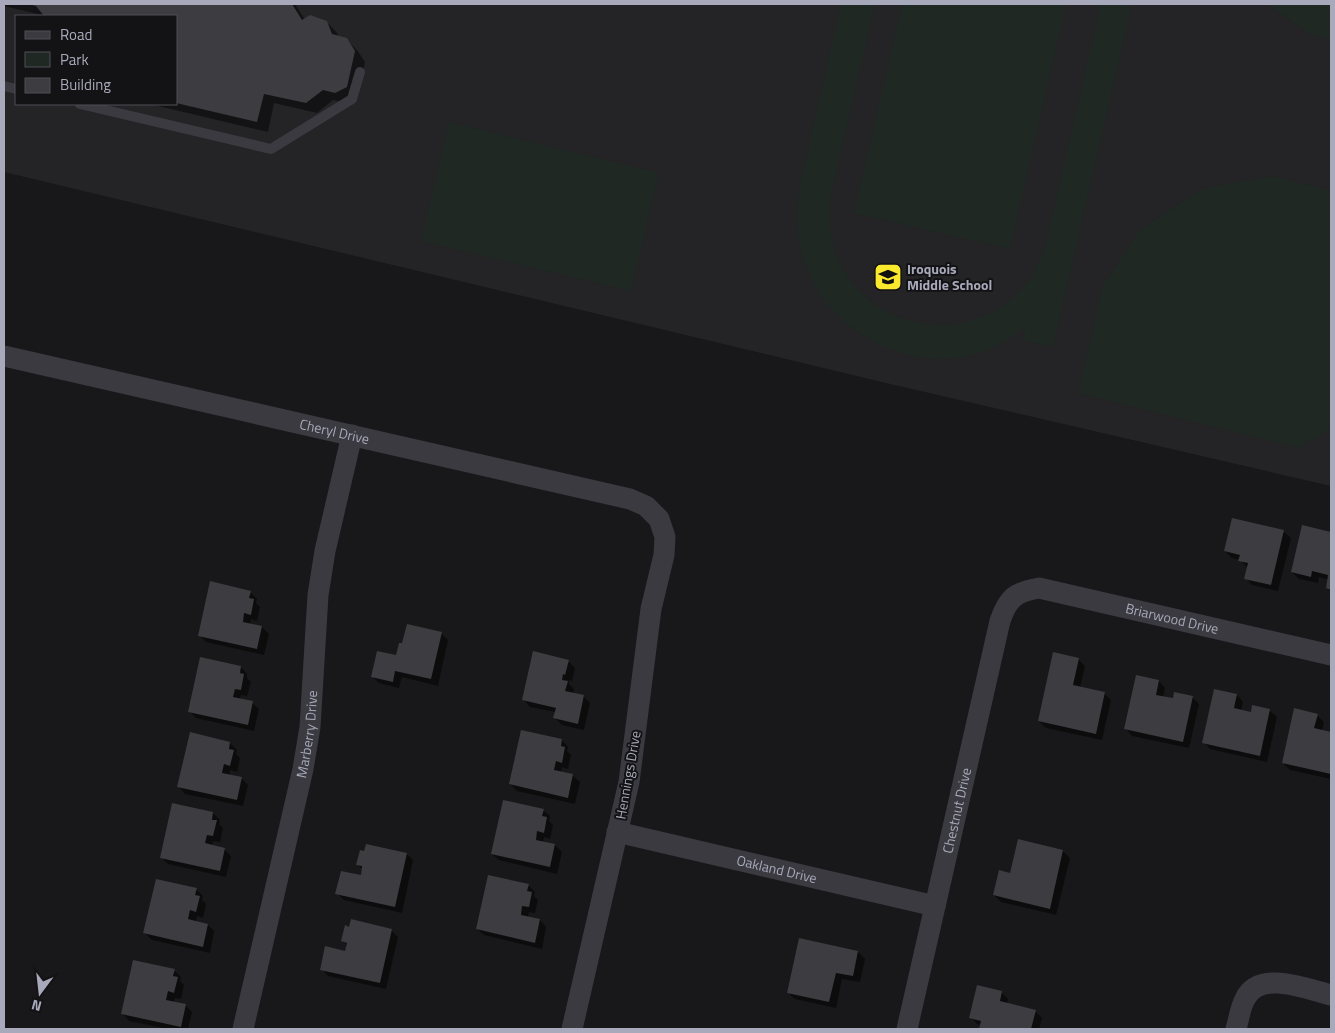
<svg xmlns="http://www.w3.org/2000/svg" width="1335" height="1033" viewBox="0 0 1335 1033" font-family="'Titillium Web',sans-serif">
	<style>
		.built { fill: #242326; fill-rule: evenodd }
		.green { fill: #1f2822 }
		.shadow { fill: #0007 }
		.building { fill: #3c3c41 }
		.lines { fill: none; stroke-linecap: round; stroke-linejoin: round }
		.lane { stroke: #3a3a40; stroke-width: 10 }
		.street { stroke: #3a3a40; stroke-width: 21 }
		.labels { text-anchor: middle; stroke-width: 4; stroke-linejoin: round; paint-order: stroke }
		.poi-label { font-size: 14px; font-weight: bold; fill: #a8a9ba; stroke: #131214; text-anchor: start }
		.street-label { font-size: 14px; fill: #a8a9ba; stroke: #131214 }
	</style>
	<rect width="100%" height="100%" fill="#181719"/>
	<path class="built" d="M4 4H1331V486L886 383 4 172ZM16 16H176V104H16Z"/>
	<path class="green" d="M841 4H875L830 199C829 219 830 240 838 259 871 333 969 347 1023 288 1033 277 1038 264 1044 251L1101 4H1132L1053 347 1023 340 1025 327C956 389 846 355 809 274 796 247 796 218 799 189Z
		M902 4H1066L1010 249 854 213Z
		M1267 4H1331V39L1311 35Z
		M449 122 659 173 631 291 421 241Z
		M1273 176 1331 191V419L1328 431 1299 448 1078 393 1103 285 1140 230 1201 189Z"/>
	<path class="shadow" d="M4 4H295L305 20 327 22 337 33 339 38 346 39 357 50 365 62 357 97 346 103 333 100 317 113 274 103 268 132 150 104H176V16H46L4 6Z
		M1233 519 1284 532 1291 538 1278 591 1252 585 1246 578 1248 568 1240 560 1232 558 1225 551Z
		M1303 527 1331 533V592L1327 588 1329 580 1319 577 1318 583 1299 579 1292 572Z
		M250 592 257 599 256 603 260 607 257 621 251 619 250 625 262 627 269 634 264 655 206 642 199 635Z
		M441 633 448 640 438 686 402 677 399 688 379 683 372 676Z
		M1078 659 1085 666 1080 688 1104 693 1111 700 1102 740 1046 728 1039 721Z
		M568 661 575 668 572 681 569 680V684L574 689 573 694 583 696 590 703 584 730 562 725 555 718 556 712 530 707 524 700Z
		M241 667 247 674V678L251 682 247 696 241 695 240 700 252 703 259 709 254 731 196 718 189 711Z
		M1159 681 1165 688 1163 697 1174 700 1192 697 1199 704 1189 748 1132 736 1126 729Z
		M1237 695 1243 702 1241 711 1251 713 1253 707 1270 711 1277 717 1267 762 1210 749 1204 742Z
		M1317 715 1324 722 1322 731 1331 733V779L1290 770 1283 763Z
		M562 740 568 747 567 751 571 755 568 769 562 767 561 773 573 776 580 782 575 804 517 791 510 784Z
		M230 743 237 750 236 754 240 758 237 772 230 770V776L241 778 248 785 243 806 185 794 179 787Z
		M543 810 550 816 549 821 553 825 550 839 544 837 543 843 555 845 562 852 557 874 499 860 492 854Z
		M213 813 220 820 219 824 223 828 220 842 213 841 212 846 224 849 231 856 226 877 168 864 161 857Z
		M1019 841 1063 851 1070 858 1056 915 1001 902 994 895 1011 874Z
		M407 854 413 860 402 913 344 900 337 893 362 877 363 870 358 865Z
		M528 885 535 892 534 896 538 900 535 913 529 912 528 918 540 920 546 927 542 949 484 935 477 929Z
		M196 889 203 896 202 900 206 904 203 918 197 916 196 922 208 925 214 931 210 953 152 940 145 933Z
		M391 930 398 937 386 989 328 976 322 969 346 952 348 946 343 941Z
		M800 940 858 952 865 959 860 982 842 979 836 1008 795 999 788 993Z
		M174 970 181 977 180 981 184 985 181 999 175 998 173 1003 185 1005 192 1012 188 1029H168L129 1021 123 1014Z
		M1002 993 1008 999 1007 1004 1035 1011 1042 1018 1039 1029H981L982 1025 977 1024 971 1017Z"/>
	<path class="building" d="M28 4H292L302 20 310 15 327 21 332 34 347 38 355 51 347 87 335 93 323 90 306 103 264 94 257 122 176 103V16H44L36 6Z
		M1232 518 1284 530 1271 585 1244 579 1248 563 1238 561 1240 555 1224 551Z
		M1302 525 1331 532V590L1326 588 1328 575 1312 571 1311 577 1291 572Z
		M210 581 251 591 249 598 254 599 251 615 244 613 243 622 262 626 257 649 198 636Z
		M407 624 442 632 431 679 395 671 393 682 371 677 377 651 396 655 399 643H402Z
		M533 651 569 660 565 675 563 674 562 680 568 681 565 691 584 695 578 724 553 718 556 708 522 700Z
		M1053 652 1079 658 1073 685 1105 692 1096 734 1038 721Z
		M200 657 241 666 240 673 244 674 241 690 235 689 233 697 253 701 248 725 188 712Z
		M1136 675 1159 680 1156 695 1173 698 1174 692 1193 696 1183 742 1124 729Z
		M1214 689 1237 694 1234 708 1251 712 1252 705 1270 709 1260 756 1202 743Z
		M1294 708 1318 714 1314 728 1331 732V774L1282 763Z
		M521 730 562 739 561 746 565 747 562 763 556 761 554 770 573 774 568 798 509 784Z
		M190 732 230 742 229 749 234 750 230 766 224 764 222 773 242 777 237 800 177 787Z
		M503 800 544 809 542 816 547 817 544 833 537 831 536 840 555 844 550 867 491 854Z
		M172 803 213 812 212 820H217L213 836 207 835 205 843 225 848 220 871 160 858Z
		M1018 839 1063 850 1050 909 993 895 999 870 1010 873Z
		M366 844 407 853 395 907 335 894 341 871 361 875 362 866 356 865 360 850 364 851Z
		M488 875 529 884 527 891 532 892 529 907 522 906 521 915 540 919 535 943 476 929Z
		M156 879 197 888 195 895 200 896 196 912 190 910 188 919 208 924 203 947 143 933Z
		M351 919 392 929 380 983 320 970 325 946 345 951 347 943 341 941 345 925 349 927Z
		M799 938 858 951 853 976 836 973 829 1002 787 993Z
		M133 960 175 969 173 976 178 977 174 993 168 991 166 1000 186 1004 181 1027 121 1014Z
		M977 985 1002 991 1000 1001 1036 1010 1031 1029H979L981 1021 969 1018Z"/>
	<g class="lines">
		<path class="lane" d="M4 86 16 89
			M80 104 271 149 352 99 360 72"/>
		<g class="street">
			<path id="s1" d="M4 356 630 499 646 506 659 519 665 537 664 555 651 609 629 782 572 1029"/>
			<path id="s2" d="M617 832 935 906"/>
			<path id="s3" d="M243 1029 303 769 310 727 318 595 325 551 352 435"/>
			<path id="s4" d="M907 1029 1000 621C1008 598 1015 592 1039 588L1331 655"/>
			<path d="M1236 1029C1239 1019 1240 1008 1245 999 1259 969 1307 989 1331 995"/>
		</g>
	</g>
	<defs>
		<symbol id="school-square" viewBox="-11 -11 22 22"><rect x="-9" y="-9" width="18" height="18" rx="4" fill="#fbe92d" stroke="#131214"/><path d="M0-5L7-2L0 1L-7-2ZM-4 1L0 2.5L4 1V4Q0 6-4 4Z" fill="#111"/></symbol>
	</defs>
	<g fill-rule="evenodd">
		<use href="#school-square" x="872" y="261" width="32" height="32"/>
	</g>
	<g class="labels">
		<g class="poi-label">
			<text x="907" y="274">Iroquois<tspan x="907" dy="16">Middle School</tspan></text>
		</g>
		<g class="street-label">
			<text dy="5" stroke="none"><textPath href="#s1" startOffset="339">Cheryl Drive</textPath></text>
			<text dy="5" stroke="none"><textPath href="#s4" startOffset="610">Briarwood Drive</textPath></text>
			<text dy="5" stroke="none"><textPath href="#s3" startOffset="302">Marberry Drive</textPath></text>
			<text transform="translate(628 775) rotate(-80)" y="5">Hennings Drive</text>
			<text dy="5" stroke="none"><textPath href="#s4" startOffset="224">Chestnut Drive</textPath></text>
			<text dy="5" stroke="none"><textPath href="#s2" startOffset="164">Oakland Drive</textPath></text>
		</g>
	</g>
	<rect width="1335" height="1033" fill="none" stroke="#a8a9ba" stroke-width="10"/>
	<rect x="15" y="15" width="162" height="90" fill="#131214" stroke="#4f4e56"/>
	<rect x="25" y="31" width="25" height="8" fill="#3a3a40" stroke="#4f4e56"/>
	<text x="60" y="40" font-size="15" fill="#a8a9ba">Road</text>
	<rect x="25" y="52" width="25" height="15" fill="#1f2822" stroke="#4f4e56"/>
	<text x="60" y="65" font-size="15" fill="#a8a9ba">Park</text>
	<rect x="25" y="78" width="25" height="15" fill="#3c3c41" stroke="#4f4e56"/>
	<text x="60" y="90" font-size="15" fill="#a8a9ba">Building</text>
	<g transform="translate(40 993) rotate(195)" stroke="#131214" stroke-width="4" paint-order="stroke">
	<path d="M0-4L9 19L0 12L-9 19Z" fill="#a8a9ba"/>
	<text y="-8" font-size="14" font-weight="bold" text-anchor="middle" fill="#a8a9ba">N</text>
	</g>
</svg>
